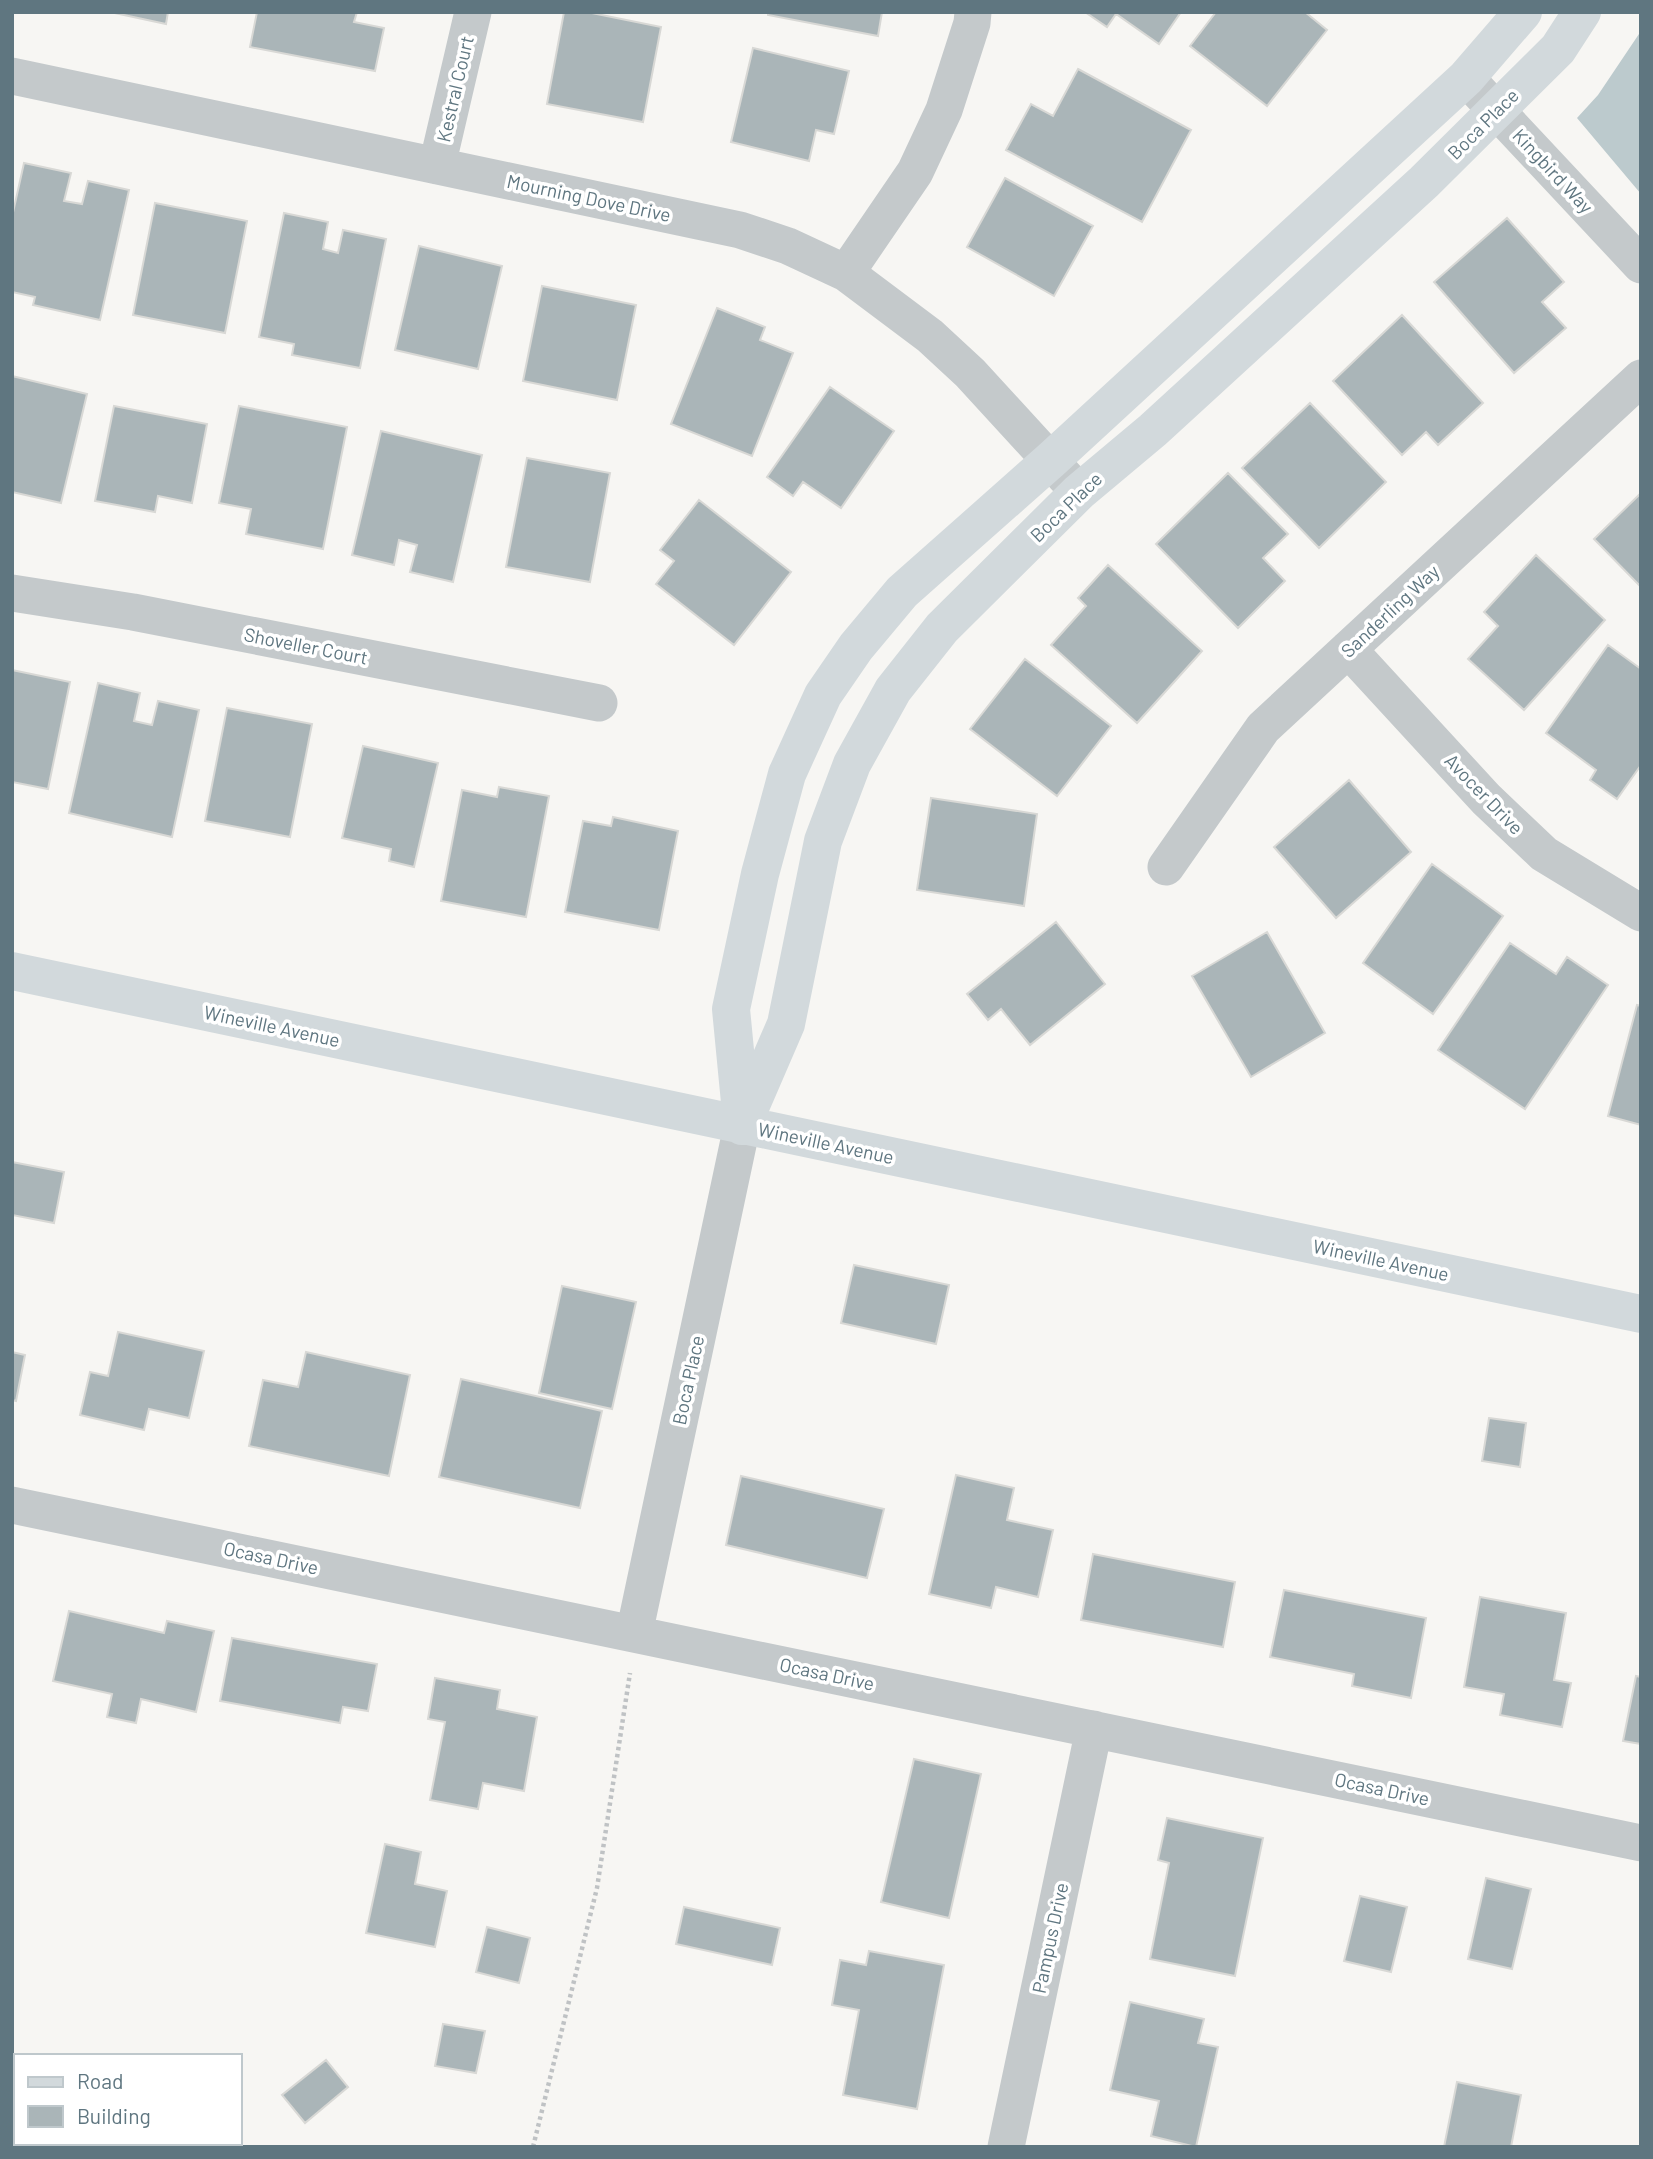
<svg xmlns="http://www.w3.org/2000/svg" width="1653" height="2159" viewBox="0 0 1653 2159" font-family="Barlow,sans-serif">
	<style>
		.water { fill: #bccacd }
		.building { fill: #aab5b8; stroke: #d8d8d5; stroke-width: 2 }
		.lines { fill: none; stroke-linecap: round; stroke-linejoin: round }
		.path { stroke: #bfc2c4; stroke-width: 4.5; stroke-dasharray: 3.5 3.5; stroke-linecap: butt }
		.street { stroke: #c4c9cb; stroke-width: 37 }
		.secondary { stroke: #d2d9dc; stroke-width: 38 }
		.labels { text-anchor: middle; stroke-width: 7; stroke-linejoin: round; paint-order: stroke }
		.street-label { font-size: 19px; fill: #5f7680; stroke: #fff }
	</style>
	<rect width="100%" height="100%" fill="#f7f6f3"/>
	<path class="water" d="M1641 31V194L1577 118 1598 95Z"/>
	<path class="building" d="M110 12H168L166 24Z
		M257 12H357L354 22 384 28 375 71 250 47Z
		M564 12H587L661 27 643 122 547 104Z
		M768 12H882L878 36 768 15Z
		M1085 12H1181L1159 44 1116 14 1107 27Z
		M1216 12H1305L1327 30 1267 106 1190 46Z
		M753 48 849 71 834 134 816 130 809 161 731 142Z
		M1078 69 1191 130 1142 222 1006 150 1031 104 1053 116Z
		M24 163 71 173 64 201 82 204 88 181 129 190 100 320 33 305 35 297 12 292V217Z
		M1005 178 1093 226 1054 296 967 247Z
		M155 203 247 221 225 333 133 315Z
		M284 213 328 222 323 249 338 253 343 230 386 239 360 368 292 355 294 344 259 337Z
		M1507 218 1564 282 1542 302 1566 328 1514 373 1434 282Z
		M419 246 502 266 478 369 395 350Z
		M542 286 636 305 617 400 523 381Z
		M717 308 765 327 760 340 793 353 752 456 671 424Z
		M1402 315 1483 403 1438 445 1426 432 1402 455 1333 381Z
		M12 376 87 394 61 503 12 492Z
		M830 387 894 431 841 508 803 482 793 496 767 477Z
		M1310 403 1386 482 1319 548 1242 468Z
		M114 406 207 424 192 503 158 496 155 512 95 501Z
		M239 406 347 427 323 549 246 534 251 509 219 503Z
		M381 431 482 455 453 582 410 572 417 545 399 540 394 565 352 555Z
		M527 458 610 473 590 582 506 567Z
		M1228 473 1288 534 1263 558 1285 581 1238 628 1156 544Z
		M1641 493V587L1594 539Z
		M699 500 791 572 734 645 656 584 674 561 660 550Z
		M1536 555 1605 620 1524 710 1468 659 1498 626 1484 612Z
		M1108 565 1202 651 1137 723 1051 645 1086 606 1078 598Z
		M1608 645 1641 669V765L1617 799 1590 780 1596 770 1546 733Z
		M1025 659 1111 726 1057 796 970 729Z
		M12 670 70 682 48 789 12 782Z
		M98 683 140 693 134 721 152 725 158 701 199 710 172 837 69 813Z
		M227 708 312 724 290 837 205 821Z
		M363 746 438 763 414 867 389 861 391 849 342 838Z
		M1349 780 1411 852 1336 918 1274 847Z
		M499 787 549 796 526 917 441 901 462 790 497 797Z
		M931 798 1037 814 1024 906 917 890Z
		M613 817 678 831 659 930 565 912 583 821 611 826Z
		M1432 864 1503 916 1433 1014 1363 963Z
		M1056 922 1105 984 1030 1045 1001 1009 988 1020 967 994Z
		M1267 932 1325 1033 1251 1077 1192 976Z
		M1510 943 1556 974 1567 957 1608 985 1525 1109 1438 1050Z
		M1637 1005 1641 1006V1125L1608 1116Z
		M12 1162 64 1172 54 1223 12 1215Z
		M854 1265 949 1285 936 1344 841 1323Z
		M562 1286 636 1302 612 1409 539 1393Z
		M118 1332 204 1351 189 1418 149 1409 144 1430 80 1415 90 1372 108 1376Z
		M12 1352 25 1355 16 1401 12 1400Z
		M306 1352 410 1375 389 1476 249 1446 263 1380 298 1387Z
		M461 1379 602 1411 580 1508 439 1477Z
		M1489 1418 1526 1423 1520 1467 1482 1461Z
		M956 1475 1014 1488 1007 1520 1053 1530 1038 1597 996 1587 991 1608 929 1594Z
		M741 1476 884 1509 867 1578 726 1545Z
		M1093 1554 1235 1582 1223 1647 1081 1620Z
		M1284 1590 1426 1618 1411 1698 1352 1686 1354 1674 1270 1657Z
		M1480 1597 1566 1613 1554 1680 1571 1683 1562 1727 1500 1715 1504 1694 1464 1687Z
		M69 1611 164 1633 167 1621 214 1631 196 1712 141 1699 136 1723 107 1717 112 1694 53 1681Z
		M232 1638 377 1664 368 1711 343 1707 340 1723 220 1701Z
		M1636 1676 1641 1677V1744L1623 1741Z
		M435 1678 500 1690 497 1709 537 1717 524 1791 483 1783 478 1809 430 1800 445 1722 428 1719Z
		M914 1759 981 1774 949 1918 881 1902Z
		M1167 1818 1263 1838 1235 1976 1150 1959 1169 1863 1158 1860Z
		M385 1844 421 1852 415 1884 447 1891 435 1947 366 1933Z
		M1486 1878 1531 1889 1512 1969 1468 1959Z
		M1360 1896 1407 1907 1391 1972 1344 1961Z
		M684 1907 780 1928 772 1965 676 1944Z
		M487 1927 530 1938 519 1983 476 1972Z
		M869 1951 944 1965 917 2109 843 2095 859 2010 832 2005 840 1960 866 1965Z
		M1130 2002 1204 2019 1198 2043 1218 2047 1196 2147 1151 2136 1159 2101 1110 2090Z
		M443 2024 485 2031 476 2073 435 2066Z
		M326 2060 348 2087 305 2123 282 2095Z
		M1457 2082 1521 2095 1511 2147H1444Z
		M57 2143H152V2147H57Z"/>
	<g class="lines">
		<path class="path" d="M533 2147 597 1888 630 1673"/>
		<path class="street" d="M12 76 740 230 788 246 846 273 930 336 970 373 1079 492
			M1466 78 1641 265
			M437 166 473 12
			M846 273 915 172 944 110 972 23 973 12
			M12 593 133 612 599 703
			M1348 649 1486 799 1544 854 1641 913
			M1166 867 1263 728 1641 378
			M12 1505 1641 1843
			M634 1634 742 1126
			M1006 2147 1094 1729"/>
		<path class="secondary" d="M12 971 1641 1314
			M742 1123 731 1009 760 874 787 774 823 695 856 647 902 592 1051 460 1466 78 1523 12
			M742 1126 786 1024 823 841 852 764 893 690 942 628 1079 492 1153 430 1424 182 1558 49 1582 12"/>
	</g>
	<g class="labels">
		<g class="street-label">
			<text transform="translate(455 89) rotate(-77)" y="7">Kestral Court</text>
			<text transform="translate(1483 124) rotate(-45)" y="7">Boca Place</text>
			<text transform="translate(1553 171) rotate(47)" y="7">Kingbird Way</text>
			<text transform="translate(589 198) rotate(12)" y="7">Mourning Dove Drive</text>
			<text transform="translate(1066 507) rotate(-44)" y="7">Boca Place</text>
			<text transform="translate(1390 611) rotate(-43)" y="7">Sanderling Way</text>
			<text transform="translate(306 646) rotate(11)" y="7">Shoveller Court</text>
			<text transform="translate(1484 794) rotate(46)" y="7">Avocer Drive</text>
			<text transform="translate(272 1026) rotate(12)" y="7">Wineville Avenue</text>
			<text transform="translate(826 1143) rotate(12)" y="7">Wineville Avenue</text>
			<text transform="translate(1381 1260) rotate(12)" y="7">Wineville Avenue</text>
			<text transform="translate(688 1380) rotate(-78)" y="7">Boca Place</text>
			<text transform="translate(271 1558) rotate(12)" y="7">Ocasa Drive</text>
			<text transform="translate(827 1674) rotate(12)" y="7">Ocasa Drive</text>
			<text transform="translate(1382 1789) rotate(12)" y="7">Ocasa Drive</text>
			<text transform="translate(1050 1938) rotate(-78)" y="7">Pampus Drive</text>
		</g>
	</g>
	<rect width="1653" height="2159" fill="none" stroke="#5f7680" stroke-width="28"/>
	<rect x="14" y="2054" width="228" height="91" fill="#ffffff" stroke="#bfc8cc" stroke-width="2"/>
	<rect x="28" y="2077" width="35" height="10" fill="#d2d9dc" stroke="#bfc8cc" stroke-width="2"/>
	<text x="77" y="2089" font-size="21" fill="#5f7680">Road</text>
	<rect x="28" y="2106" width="35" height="21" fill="#aab5b8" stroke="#bfc8cc" stroke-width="2"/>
	<text x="77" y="2124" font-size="21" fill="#5f7680">Building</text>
</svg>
